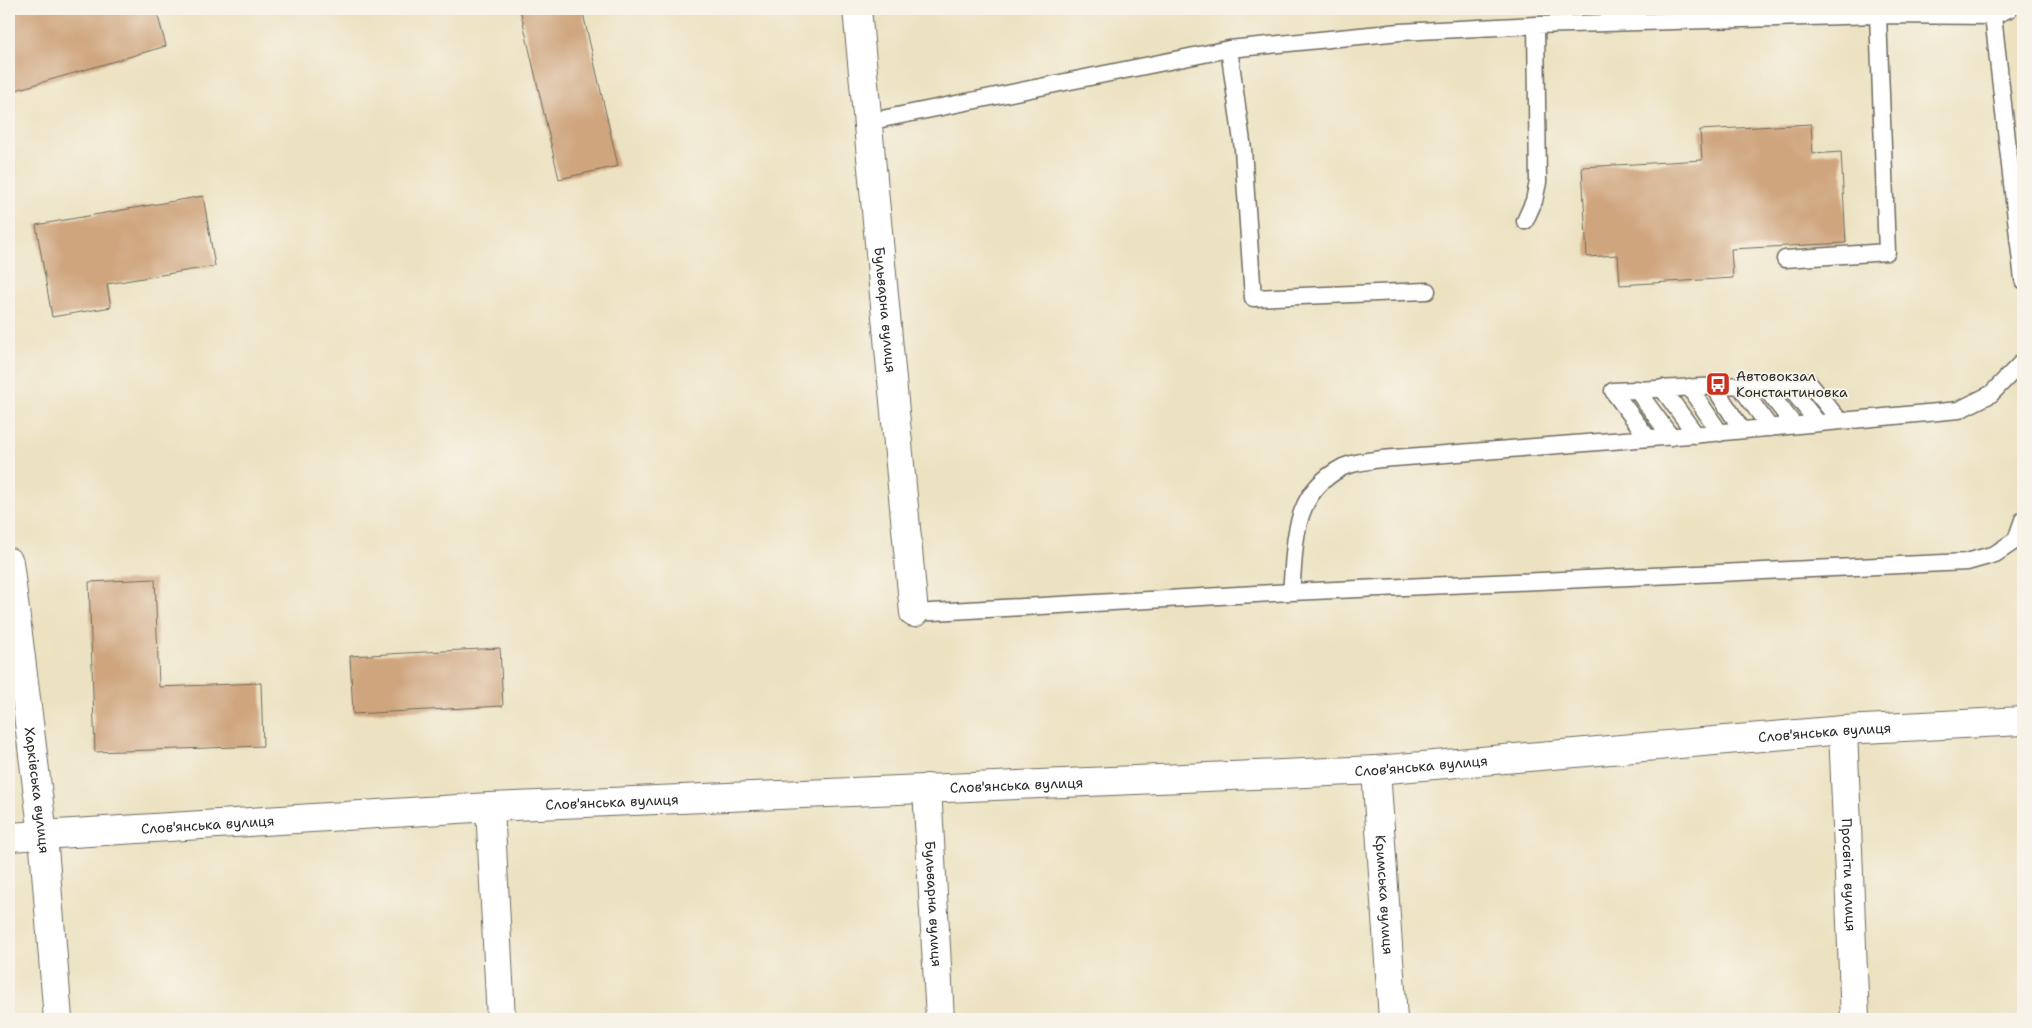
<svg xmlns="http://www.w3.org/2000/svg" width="2032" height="1028" viewBox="0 0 2032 1028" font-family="'Shantell Sans',sans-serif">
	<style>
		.building { fill: #cfa57e }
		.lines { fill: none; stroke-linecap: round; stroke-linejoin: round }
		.service-casing { stroke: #6f6b60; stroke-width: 19 }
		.minor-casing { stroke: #6f6b60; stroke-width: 30 }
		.service { stroke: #fff; stroke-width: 16 }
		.minor { stroke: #fff; stroke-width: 28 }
		.labels { text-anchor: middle; stroke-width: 4; stroke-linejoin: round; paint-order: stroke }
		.street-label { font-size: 14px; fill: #2b2b2b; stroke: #f7f3e8 }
		.poi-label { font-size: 14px; fill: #2b2b2b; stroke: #f7f3e8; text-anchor: start }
	</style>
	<rect width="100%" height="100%" fill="#f7f3e8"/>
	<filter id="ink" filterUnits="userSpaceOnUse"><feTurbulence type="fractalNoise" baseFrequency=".02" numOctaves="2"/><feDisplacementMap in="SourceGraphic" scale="10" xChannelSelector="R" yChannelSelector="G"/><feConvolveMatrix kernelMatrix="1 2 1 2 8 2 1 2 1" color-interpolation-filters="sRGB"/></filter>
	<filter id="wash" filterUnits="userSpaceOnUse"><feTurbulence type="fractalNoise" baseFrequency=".0096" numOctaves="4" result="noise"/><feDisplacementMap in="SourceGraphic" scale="20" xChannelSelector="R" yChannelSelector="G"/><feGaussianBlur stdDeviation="1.12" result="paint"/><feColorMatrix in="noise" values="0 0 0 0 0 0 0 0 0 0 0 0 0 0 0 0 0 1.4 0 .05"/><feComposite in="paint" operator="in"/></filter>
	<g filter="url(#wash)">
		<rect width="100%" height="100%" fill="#ece2c1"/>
		<g id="blocks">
			<path class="building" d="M9 9H156L166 46 9 92Z
				M520 9H582L618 166 559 179Z
				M1811 124 1813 154 1841 152 1846 243 1731 249 1733 278 1620 285 1618 255 1587 257 1582 167 1702 160 1700 130Z
				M203 196 215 266 107 284 111 307 52 317 36 225Z
				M155 579 159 687 261 683 263 746 95 752 89 582Z
				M500 648 503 706 353 714 350 656Z"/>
		</g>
	</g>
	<g filter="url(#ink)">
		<use href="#blocks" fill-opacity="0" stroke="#6f6b60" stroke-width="1"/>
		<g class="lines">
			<defs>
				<path id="service" d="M2009 9 1993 16 2023 280
					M1229 49 1243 149 1253 298 1427 291
					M867 122 1229 49 1400 32 1536 25 1878 15 1993 16
					M1525 221 1534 201 1538 182 1536 25
					M1785 259 1887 252 1878 15
					M1787 384 1818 423
					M1713 385 1742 430
					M1763 385 1794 425
					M1740 386 1770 428
					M1689 387 1720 433
					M1662 388 1696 435
					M1636 389 1671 437
					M1613 391 1808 382 1840 421
					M1613 391 1648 438
					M1291 592C1296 541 1291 494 1343 467 1354 462 1370 461 1381 459L1702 434 1959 410 1991 394 2023 361
					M914 613 1291 592 1967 562 1995 554 2016 540 2023 520"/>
				<g id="minor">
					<path id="s1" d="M857 9 914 613"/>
					<path id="s2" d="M9 562 43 835 58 1019"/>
					<path id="s3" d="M1843 730 1855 1019"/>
					<path id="s4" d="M1376 770 1393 1019"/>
					<path id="s5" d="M927 788 940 1019"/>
					<path d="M490 807 501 1019"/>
					<path id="s6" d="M9 837 490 807 1376 770 1843 730 2023 721"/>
				</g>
			</defs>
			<use href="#service" class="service-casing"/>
			<use href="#minor" class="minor-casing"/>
			<use href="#service" class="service"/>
			<use href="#minor" class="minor"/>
		</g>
	</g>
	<defs>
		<symbol id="bus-square" viewBox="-11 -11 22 22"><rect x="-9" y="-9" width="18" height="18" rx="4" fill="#c8321e" stroke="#f7f3e8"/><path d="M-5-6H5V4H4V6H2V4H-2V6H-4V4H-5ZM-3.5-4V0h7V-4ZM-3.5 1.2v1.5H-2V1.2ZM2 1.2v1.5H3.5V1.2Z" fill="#fff"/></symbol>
	</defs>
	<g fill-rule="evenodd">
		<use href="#bus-square" x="1704" y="370" width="28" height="28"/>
	</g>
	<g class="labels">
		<g class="street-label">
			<text dy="5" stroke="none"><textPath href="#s1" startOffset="302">Бульварна вулиця</textPath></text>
			<text dy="5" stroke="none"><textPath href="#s6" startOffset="1819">Слов'янська вулиця</textPath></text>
			<text dy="5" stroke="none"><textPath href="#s6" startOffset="1414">Слов'янська вулиця</textPath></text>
			<text dy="5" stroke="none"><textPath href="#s6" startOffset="1009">Слов'янська вулиця</textPath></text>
			<text dy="5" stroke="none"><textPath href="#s2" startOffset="230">Харківська вулиця</textPath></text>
			<text dy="5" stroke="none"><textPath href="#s6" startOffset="604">Слов'янська вулиця</textPath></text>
			<text dy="5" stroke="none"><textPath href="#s6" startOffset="199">Слов'янська вулиця</textPath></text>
			<text dy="5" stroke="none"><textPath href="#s3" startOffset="145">Просвіти вулиця</textPath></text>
			<text dy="5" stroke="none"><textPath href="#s4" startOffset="125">Кримська вулиця</textPath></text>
			<text dy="5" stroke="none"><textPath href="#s5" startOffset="116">Бульварна вулиця</textPath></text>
		</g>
		<g class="poi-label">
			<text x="1736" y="381">Автовокзал<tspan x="1736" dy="16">Константиновка</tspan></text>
		</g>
	</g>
	<rect width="2032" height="1028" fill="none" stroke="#f7f3e8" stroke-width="30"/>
</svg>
